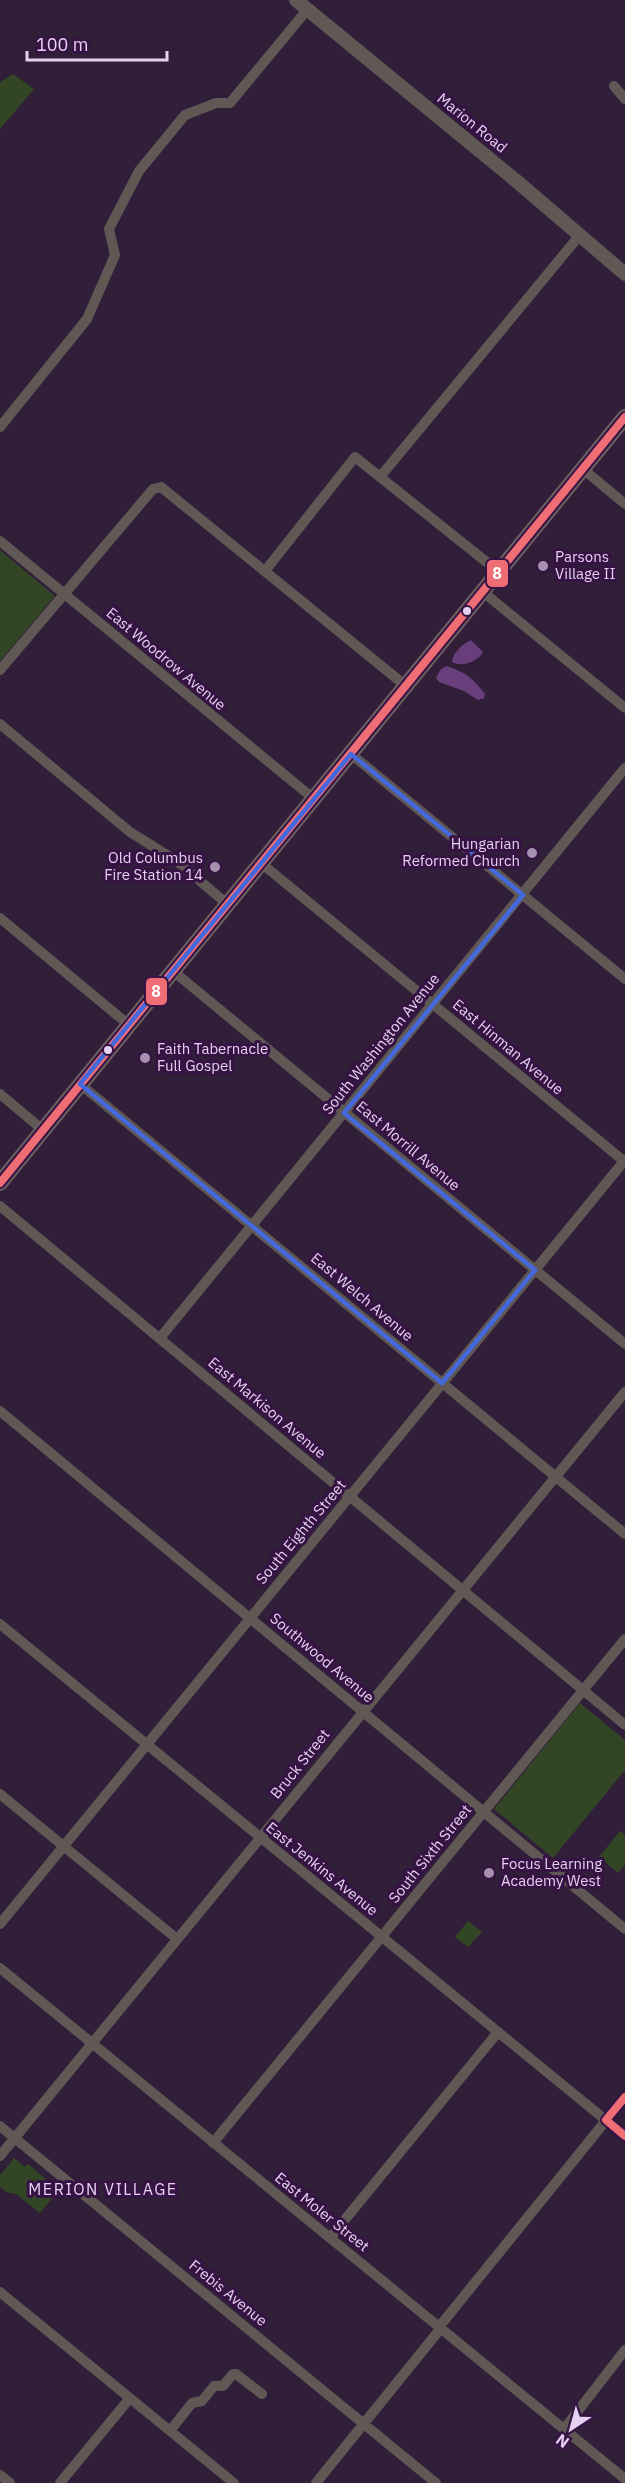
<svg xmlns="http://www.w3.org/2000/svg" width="625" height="2483" viewBox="0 0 625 2483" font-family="'IBM Plex Sans',sans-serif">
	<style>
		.green { fill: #324625 }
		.water { fill: #683f7b }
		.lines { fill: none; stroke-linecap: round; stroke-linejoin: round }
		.minor { stroke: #605855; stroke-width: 10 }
		.tertiary { stroke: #605855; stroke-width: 14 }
		.primary { stroke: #6c605f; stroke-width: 16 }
		.bus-1-casing { stroke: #361344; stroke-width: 12 }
		.bus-1 { stroke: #ef6e75; stroke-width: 8 }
		.marked { fill: none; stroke: #4568dd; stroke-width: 4.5; stroke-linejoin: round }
		.poi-dot { fill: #a692b0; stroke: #361344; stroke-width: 2 }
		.bus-dot { fill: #e5d1f0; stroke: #361344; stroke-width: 2 }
		.labels { text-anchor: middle; stroke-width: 6; stroke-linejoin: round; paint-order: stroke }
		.street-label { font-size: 15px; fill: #e5d1f0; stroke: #361344 }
		.poi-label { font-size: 15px; fill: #e5d1f0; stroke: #361344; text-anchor: start }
		.neighbourhood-label { font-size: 16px; letter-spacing: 1.5px; fill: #e5d1f0; stroke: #361344 }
		.line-badge { stroke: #361344; stroke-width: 2 }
		.badge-label { font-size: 16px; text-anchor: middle; font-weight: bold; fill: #fff }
	</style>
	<rect width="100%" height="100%" fill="#311e39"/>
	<path class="green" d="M13 74 34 89 0 129V82Z
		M0 550 55 596 0 661Z
		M580 1703 625 1740V1770L553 1858 494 1809Z
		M620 1831 625 1835V1865L618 1873 599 1857Z
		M468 1921 482 1932 468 1947 455 1937Z
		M14 2158 25 2167 28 2164 59 2190 40 2213 16 2194 6 2192 0 2187V2175Z"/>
	<path class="water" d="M471 640 483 652C478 661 463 668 452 662 452 653 463 644 471 640Z
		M446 666C464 671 474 679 485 694L484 698 478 700 464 691 439 682 436 678 440 670Z"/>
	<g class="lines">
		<path class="minor" d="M614 86 625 99
			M0 427 87 319 115 255 109 229 139 171 185 115 216 103H230L307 10
			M583 469 625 504
			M380 477 579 236
			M0 541 314 799
			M265 571 355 457 499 572
			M483 592 625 708
			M0 670 153 489 161 487 406 686
			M0 724 130 832 178 862 227 904
			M351 754 625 979
			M261 863 625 1162
			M0 918 129 1025
			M173 971 625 1344
			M80 1084 625 1534
			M0 1094 43 1130
			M0 1206 625 1725
			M160 1338 625 768
			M0 1411 625 1929
			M0 1624 625 2136
			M0 1794 177 1939
			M0 1924 625 1160
			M0 1968 625 2479
			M0 2126 436 2483
			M213 2143 625 1639
			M0 2156 625 1392
			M330 2238 498 2032
			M0 2292 234 2483
			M439 2327 625 2097
			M564 2429 625 2350
			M170 2431 192 2403 202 2401 214 2386H223L233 2374H236L262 2394
			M0 2475 10 2483
			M60 2483 130 2398
			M316 2483 441 2328"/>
		<path class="tertiary" d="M296 0 520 184 625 274"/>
		<path class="primary" d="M0 1183 625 417"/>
		<defs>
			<path id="bus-1" d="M0 1183 625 417
				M625 2097 606 2120 625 2136"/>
		</defs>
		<use href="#bus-1" class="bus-1-casing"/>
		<use href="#bus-1" class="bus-1"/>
	</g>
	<path class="marked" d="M351 754 523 895 344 1113 535 1270 442 1383 80 1084Z"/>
	<g class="poi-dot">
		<circle cx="543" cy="566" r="6"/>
		<circle cx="532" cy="853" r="6"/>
		<circle cx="215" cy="867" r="6"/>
		<circle cx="145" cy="1058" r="6"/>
		<circle cx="489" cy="1873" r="6"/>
	</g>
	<g class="bus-dot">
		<circle cx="467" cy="611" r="5"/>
		<circle cx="108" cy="1050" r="5"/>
	</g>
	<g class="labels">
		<g class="street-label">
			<text transform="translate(472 123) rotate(39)" y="5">Marion Road</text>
			<text transform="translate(166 659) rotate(40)" y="5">East Woodrow Avenue</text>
			<text transform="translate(381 1044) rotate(-51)" y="5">South Washington Avenue</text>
			<text transform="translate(508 1047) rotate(40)" y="5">East Hinman Avenue</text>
			<text transform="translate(408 1146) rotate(40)" y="5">East Morrill Avenue</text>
			<text transform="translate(362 1297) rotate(40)" y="5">East Welch Avenue</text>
			<text transform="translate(267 1408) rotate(40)" y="5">East Markison Avenue</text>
			<text transform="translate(301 1532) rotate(-50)" y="5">South Eighth Street</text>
			<text transform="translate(322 1658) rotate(40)" y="5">Southwood Avenue</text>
			<text transform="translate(300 1764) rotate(-51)" y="5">Bruck Street</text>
			<text transform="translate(430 1854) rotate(-51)" y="5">South Sixth Street</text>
			<text transform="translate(322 1869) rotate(39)" y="5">East Jenkins Avenue</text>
			<text transform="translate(322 2212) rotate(39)" y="5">East Moler Street</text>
			<text transform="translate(228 2293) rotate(39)" y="5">Frebis Avenue</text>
		</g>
		<g class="poi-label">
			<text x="555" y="562">Parsons<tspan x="555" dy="17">Village II</tspan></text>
			<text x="520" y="849" text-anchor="end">Hungarian<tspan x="520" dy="17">Reformed Church</tspan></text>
			<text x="203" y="863" text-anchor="end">Old Columbus<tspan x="203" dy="17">Fire Station 14</tspan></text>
			<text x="157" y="1054">Faith Tabernacle<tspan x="157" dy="17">Full Gospel</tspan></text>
			<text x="501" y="1869">Focus Learning<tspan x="501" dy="17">Academy West</tspan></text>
		</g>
		<g class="neighbourhood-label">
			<text x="103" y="2195">MERION VILLAGE</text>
		</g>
	</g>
	<g class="line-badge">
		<rect x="486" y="559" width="23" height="29" rx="6" fill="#ef6e75"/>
		<rect x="145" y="977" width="23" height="29" rx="6" fill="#ef6e75"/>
	</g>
	<g class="badge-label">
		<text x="497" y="579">8</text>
		<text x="156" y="997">8</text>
	</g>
	<g transform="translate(571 2429) rotate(216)" stroke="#361344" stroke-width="4.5" paint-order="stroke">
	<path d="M0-4.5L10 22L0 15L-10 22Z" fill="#e5d1f0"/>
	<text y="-9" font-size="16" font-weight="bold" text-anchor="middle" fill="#e5d1f0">N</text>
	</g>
	<path d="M27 51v9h140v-9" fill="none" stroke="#e5d1f0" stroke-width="3"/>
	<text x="36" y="51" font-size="18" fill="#e5d1f0" stroke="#361344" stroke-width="4.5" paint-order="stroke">100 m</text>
</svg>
